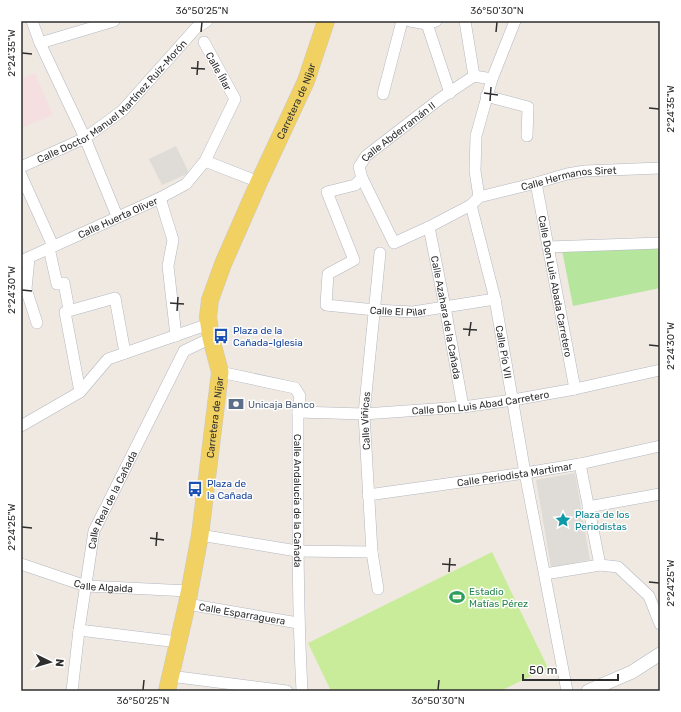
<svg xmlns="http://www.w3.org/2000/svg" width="681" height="712" viewBox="0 0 681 712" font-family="Rubik,sans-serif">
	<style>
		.medical { fill: #f5dfe0 }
		.green { fill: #b6e59e }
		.pitch { fill: #c9ec9a }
		.plaza { fill: #dfdcd8 }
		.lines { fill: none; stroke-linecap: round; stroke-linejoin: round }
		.minor-casing { stroke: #b4b7c1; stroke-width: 12 }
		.tertiary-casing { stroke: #b4b7c1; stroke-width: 14 }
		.primary-casing { stroke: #c9c9c9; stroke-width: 18 }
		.minor { stroke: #fff; stroke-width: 11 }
		.tertiary { stroke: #fff; stroke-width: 13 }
		.primary { stroke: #f2d163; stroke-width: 17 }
		.ticks { fill: none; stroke: #2e2e2e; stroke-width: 1.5 }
		.labels { text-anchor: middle; stroke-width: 3; stroke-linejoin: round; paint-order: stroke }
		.street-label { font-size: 10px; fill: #2e2e2e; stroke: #fff }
		.transit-label { font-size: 10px; fill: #164399; stroke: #fff; text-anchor: start }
		.service-label { font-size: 10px; fill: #4e5e75; stroke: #fff; text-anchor: start }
		.culture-label { font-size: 10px; fill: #0d838f; stroke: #fff; text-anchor: start }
		.leisure-label { font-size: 10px; fill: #27864d; stroke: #fff; text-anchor: start }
		.neatline { fill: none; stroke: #2e2e2e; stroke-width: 1.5 }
		.ticks-label { font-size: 10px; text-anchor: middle; fill: #2e2e2e }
	</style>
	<rect width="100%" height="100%" fill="#efe9e1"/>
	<path class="medical" d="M35 73 53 115 21 128V79Z"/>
	<path class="green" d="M660 248V288L573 306 562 250Z"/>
	<path class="pitch" d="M492 552 548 668 500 691H331L308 643Z"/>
	<path class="plaza" d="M176 146 189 173 162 185 149 159Z
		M575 473 590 560 551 567 536 480Z"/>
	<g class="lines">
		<defs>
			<g id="minor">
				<path d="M32 21 40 43 85 138 117 216"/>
				<path d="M410 21 427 24 436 21"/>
				<path d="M465 21 474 76"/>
				<path id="s1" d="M515 21 492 79 476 136 475 171 479 197 471 205 495 299 525 473 567 691"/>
				<path d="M427 24 450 93"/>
				<path d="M40 43 114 21"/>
				<path d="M383 94 402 21"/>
				<path d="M486 96 528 107 527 136"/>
				<path d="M205 161 259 182"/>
				<path id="s2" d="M21 167 85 138 122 111 196 28 207 21"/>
				<path d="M21 175 53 246"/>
				<path id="s3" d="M362 178 355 185 327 192 354 260 328 274 326 305 375 310 413 312 495 299"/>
				<path id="s4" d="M536 183 575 389"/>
				<path id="s5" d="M479 197 536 183 567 174 585 171 660 168"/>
				<path d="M160 198 173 240 168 266 176 336"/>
				<path id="s6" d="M471 205 429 227 394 243 362 178 359 167 366 156 441 98 474 76 492 79"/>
				<path id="s7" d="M429 227 445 307 463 407"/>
				<path d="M548 247 660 243"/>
				<path d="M49 248 57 284 64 283 69 310"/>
				<path d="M29 258 26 289 37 323"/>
				<path id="s8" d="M21 261 160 198 186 184 205 161 235 99 204 42"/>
				<path id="s9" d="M220 372 295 388 300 396 298 412C298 505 297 598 302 691"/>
				<path d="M80 392 65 312 115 298 125 353"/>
				<path id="s10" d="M298 412 364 414 463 407 513 400 575 389 660 370"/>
				<path d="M21 426 80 392 108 359 209 324"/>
				<path d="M580 464 600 565"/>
				<path id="s11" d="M368 495 525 473 580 464 660 446"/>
				<path d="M588 507 660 494"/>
				<path d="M200 535 297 551 372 552"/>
				<path id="s12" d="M21 564 86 586 189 591"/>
				<path d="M545 574 600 565 618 567 649 596 660 624"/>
				<path id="s13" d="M378 589 372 552 364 414 380 253"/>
				<path id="s14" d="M187 604 298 623"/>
				<path d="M79 630 178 642"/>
				<path d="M170 676 287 691"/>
				<path id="s15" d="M72 691 79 630 94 531 184 351 211 338"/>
			</g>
			<path id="tertiary" d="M588 691 632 672 660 654"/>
			<g id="primary">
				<path id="s16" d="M167 691 187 604 200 535 220 372 211 338 208 317 210 300 223 264 259 182 306 81 326 21"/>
			</g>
		</defs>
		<use href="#minor" class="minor-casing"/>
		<use href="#tertiary" class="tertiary-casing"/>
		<use href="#primary" class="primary-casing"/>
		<use href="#minor" class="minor"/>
		<use href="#tertiary" class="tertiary"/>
		<use href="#primary" class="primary"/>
	</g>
	<path class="ticks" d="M201 32 202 22M496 32 497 22M22 53 32 54M191 68 205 69M197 75 198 61M484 93 498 95M490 101 491 87M649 108 659 109M22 290 32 291M170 303 184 304M177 311 178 297M463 329 477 330M469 336 471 322M649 345 659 346M22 527 32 528M150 538 164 540M156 546 157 532M442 564 456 565M449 572 450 558M649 582 659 583M143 690 144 680M438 690 439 680"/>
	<defs>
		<symbol id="bus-bare" viewBox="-9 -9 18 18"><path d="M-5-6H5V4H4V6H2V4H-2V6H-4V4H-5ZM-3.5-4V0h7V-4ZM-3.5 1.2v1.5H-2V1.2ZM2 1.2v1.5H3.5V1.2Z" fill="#1a4fb4" stroke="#fff" stroke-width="2.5" paint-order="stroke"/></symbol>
		<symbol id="bank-bare" viewBox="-9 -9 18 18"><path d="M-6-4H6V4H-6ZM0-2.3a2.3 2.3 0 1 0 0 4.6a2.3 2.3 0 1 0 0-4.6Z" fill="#5c6f8a" stroke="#fff" stroke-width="2.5" paint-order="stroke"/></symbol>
		<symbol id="sight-bare" viewBox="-9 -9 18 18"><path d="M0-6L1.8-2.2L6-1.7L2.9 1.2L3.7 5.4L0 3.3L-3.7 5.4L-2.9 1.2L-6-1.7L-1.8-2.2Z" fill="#0f9aa8" stroke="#fff" stroke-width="2.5" paint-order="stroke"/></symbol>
		<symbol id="stadium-bare" viewBox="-9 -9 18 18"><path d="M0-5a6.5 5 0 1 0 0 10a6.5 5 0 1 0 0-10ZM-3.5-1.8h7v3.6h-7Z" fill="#2e9e5b" stroke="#fff" stroke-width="2.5" paint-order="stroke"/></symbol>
	</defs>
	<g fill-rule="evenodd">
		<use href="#bus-bare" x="210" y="325" width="22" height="22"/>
		<use href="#bank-bare" x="225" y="393" width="22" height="22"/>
		<use href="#bus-bare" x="184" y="478" width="22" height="22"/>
		<use href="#sight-bare" x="552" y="509" width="22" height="22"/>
		<use href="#stadium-bare" x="446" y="586" width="22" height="22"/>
	</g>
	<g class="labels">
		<g class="street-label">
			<text transform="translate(219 71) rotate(61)" y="4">Calle Íllar</text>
			<text dy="4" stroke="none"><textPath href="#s2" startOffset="114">Calle Doctor Manuel Martínez Ruiz-Morón</textPath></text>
			<text dy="4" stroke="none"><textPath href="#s16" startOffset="614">Carretera de Níjar</textPath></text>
			<text dy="4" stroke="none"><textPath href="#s6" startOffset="223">Calle Abderramán II</textPath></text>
			<text dy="4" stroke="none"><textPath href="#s5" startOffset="92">Calle Hermanos Siret</textPath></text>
			<text dy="4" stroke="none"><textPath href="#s8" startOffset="106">Calle Huerta Oliver</textPath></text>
			<text dy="4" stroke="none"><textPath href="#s4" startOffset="105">Calle Don Luis Abada Carretero</textPath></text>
			<text dy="4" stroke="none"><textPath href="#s3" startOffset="245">Calle El Pilar</textPath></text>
			<text dy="4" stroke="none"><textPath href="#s7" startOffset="92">Calle Azahara de la Cañada</textPath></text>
			<text dy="4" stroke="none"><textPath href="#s1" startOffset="345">Calle Pío VII</textPath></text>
			<text dy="4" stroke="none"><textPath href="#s10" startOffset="183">Calle Don Luis Abad Carretero</textPath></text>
			<text dy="4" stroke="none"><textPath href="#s16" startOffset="278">Carretera de Níjar</textPath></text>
			<text dy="4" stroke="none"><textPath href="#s13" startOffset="169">Calle Viñicas</textPath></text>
			<text dy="4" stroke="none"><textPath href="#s11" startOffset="148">Calle Periodista Martimar</textPath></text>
			<text dy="4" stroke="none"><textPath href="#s15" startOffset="197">Calle Real de la Cañada</textPath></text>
			<text dy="4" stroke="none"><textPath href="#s9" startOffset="191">Calle Andalucía de la Cañada</textPath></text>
			<text dy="4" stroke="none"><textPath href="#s12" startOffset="86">Calle Algaida</textPath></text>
			<text dy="4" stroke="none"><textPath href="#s14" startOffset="56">Calle Esparraguera</textPath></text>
		</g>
		<g class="transit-label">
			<text x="233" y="334">Plaza de la<tspan x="233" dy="12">Cañada-Iglesia</tspan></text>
			<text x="207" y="487">Plaza de<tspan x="207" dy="12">la Cañada</tspan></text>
		</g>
		<g class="service-label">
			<text x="248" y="408">Unicaja Banco</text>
		</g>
		<g class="culture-label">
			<text x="575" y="518">Plaza de los<tspan x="575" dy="12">Periodistas</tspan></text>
		</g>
		<g class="leisure-label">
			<text x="469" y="595">Estadio<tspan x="469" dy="12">Matías Pérez</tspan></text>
		</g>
	</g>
	<rect width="681" height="712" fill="none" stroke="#ffffff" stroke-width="44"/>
	<g transform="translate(50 662) rotate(95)" stroke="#ffffff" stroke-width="3" paint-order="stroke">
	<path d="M0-3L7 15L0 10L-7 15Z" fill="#2e2e2e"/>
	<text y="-6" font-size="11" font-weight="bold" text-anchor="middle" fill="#2e2e2e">N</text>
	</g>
	<path d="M523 674v6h95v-6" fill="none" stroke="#2e2e2e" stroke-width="2"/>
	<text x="529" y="674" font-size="12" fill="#2e2e2e" stroke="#ffffff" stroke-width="3" paint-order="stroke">50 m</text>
	<rect x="22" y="22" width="637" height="668" class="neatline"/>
	<g class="ticks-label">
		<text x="202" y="14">36°50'25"N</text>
		<text x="497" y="14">36°50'30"N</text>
		<text transform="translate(11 53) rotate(-90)" y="4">2°24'35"W</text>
		<text transform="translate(670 109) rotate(-90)" y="4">2°24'35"W</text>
		<text transform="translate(11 290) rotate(-90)" y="4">2°24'30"W</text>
		<text transform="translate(670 346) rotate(-90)" y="4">2°24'30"W</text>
		<text transform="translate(11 527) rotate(-90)" y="4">2°24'25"W</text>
		<text transform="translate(670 583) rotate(-90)" y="4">2°24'25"W</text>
		<text x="143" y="704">36°50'25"N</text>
		<text x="438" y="704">36°50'30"N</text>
	</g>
</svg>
